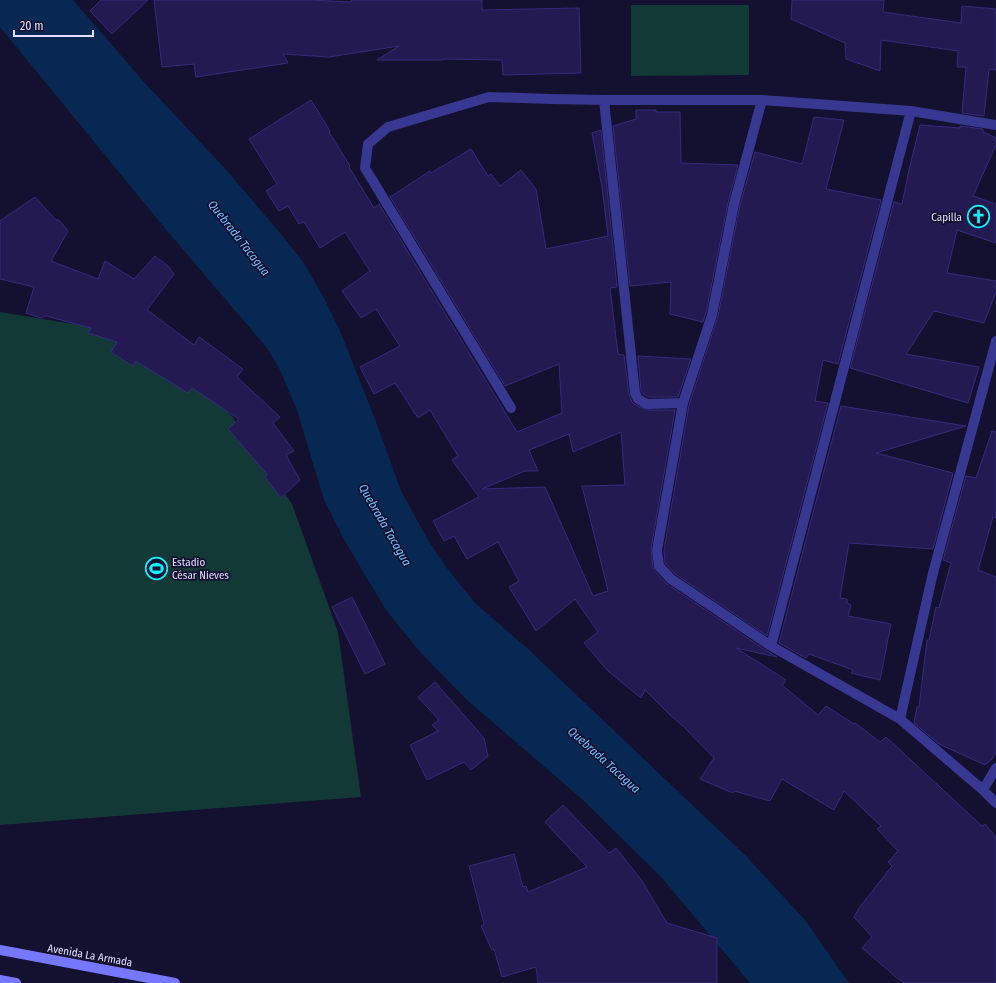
<svg xmlns="http://www.w3.org/2000/svg" width="996" height="983" font-family="'Fira Sans Condensed',sans-serif">
<rect width="100%" height="100%" fill="#14102f"/>
<path fill="#123936" d="M631,5h118v70l-118,1z
M0,312l135,22 97,82 60,88 46,128 23,165 -361,28z"/>
<path fill="#082854" d="M0,0h73l71,82 85,91 51,60 23,29 21,36 16,33 35,88 26,72 27,49 18,27 29,36 53,46 217,206 60,65 44,63h-99l-88,-105 -79,-78 -116,-100 -47,-48 -34,-42 -40,-67 -22,-43 -27,-90 -17,-40 -13,-22 -99,-116 -168,-205z"/>
<path fill="#231a51" stroke="#372a7f" fill-rule="evenodd" d="M101,0h47l-36,34 -22,-23z
M154,0h155l42,2 1,-2h130v10l97,-2 2,65 -78,2 -1,-15 -59,-1v1h-66l22,-14 -70,11 -46,-3 5,9 -92,14 -2,-13 -32,3z
M792,0h92l-1,12 78,11 1,-17 34,3v61l-7,-1 -5,47 -22,-3 4,-46h-9l1,-16 -77,-11 -1,31 -34,-12 -1,-16 -54,-24z
M311,100l19,31 -1,1 21,34 -1,1 25,41 5,-4 138,228 45,-19 -3,-49 -54,22 -115,-189 40,-26 1,2 40,-24 17,27 3,-2 9,12 21,-16 15,19 10,60 62,-13 -6,-49 -10,-54 9,-3 16,157 -7,1 8,66 6,1 5,39 3,8 2,2 13,6h28l-24,139 2,18 1,3 13,14 100,67 10,6 -41,-9 50,32 -4,5 36,30 8,-9 28,18 1,-1 25,19 6,-5 96,89 3,-2 11,13v146h-93l-41,-35 10,-11 -18,-20 5,-9 33,-42 -4,-4 10,-11 -21,-22 4,-3 -37,-35 -10,19 -52,-31 -12,22 -36,-10 -1,2 -33,-14 14,-21 -30,-31 -14,-12 -25,-25 -4,8 -33,-27 -24,-28 14,-11 -23,-33 -39,32 -27,-44 10,-6 -21,-39 -31,17 -13,-23 -10,5 -11,-20 46,-24 -27,-37 6,-4 -28,-46 -12,8 -23,-35 -21,11 -14,-27 40,-21 -24,-37 -15,9 -19,-27 28,-20 -25,-39 -25,16 -16,-26 -5,2 -11,-18 -9,5 -13,-20 11,-7 -28,-45zM621,432l4,53 -43,1 26,105 -15,5 -48,-109 -63,2 43,-18h13l-9,-21 40,-16 4,18z
M636,110h20v2h24l1,51 57,2 -10,38 -22,110 -3,9 -33,-8 1,-32 -41,4 -17,-160 23,-7z
M814,117l30,3 -18,69 55,11 -43,164 -15,-4 -8,41 13,2 -61,233 -92,-62 -10,-11 -1,-13 25,-145 29,-89 22,-111 15,-53 47,12z
M920,125l40,3v-2l23,3v3l13,6v7l-23,51 23,8v39l-39,-13 -10,43 49,8v11l-12,31 -50,-12 -28,43 73,13 -11,36 -118,-35 44,-166 8,2 7,-34z
M35,197l21,23h3l9,11 -17,30 47,18 7,-18 29,18 21,-23 13,10 6,8 -27,36 47,35 5,-8 44,32 -6,8 43,40 -7,6 21,28 -8,4 14,25 -19,18 -16,-21 2,-3 -39,-45 11,-10 -47,-31 -4,5 -52,-32 -3,5 -22,-14 6,-10 -29,-9 3,-5 -45,-12 -5,2 -15,-5 8,-26 -34,-8v-58z
M638,356l53,3 -13,38h-29l-6,-3 -2,-3z
M841,406l125,20 -90,27 77,20 -20,76 -84,-6 -9,55 7,1v4l4,2 -3,11 43,8 -11,56 -29,-7 2,-3 -44,-16 -3,4 -27,-15z
M992,431l4,1v86l-3,-1 -15,53 18,7v175l-4,7 -7,6 -46,-21 -25,-21 3,-16h2l8,-67h2l7,-33 3,1 12,-45 -8,-3 23,-84 10,2z
M352,597l33,67 -20,10 -33,-67z
M435,682l49,56 4,18 -17,14 -7,-8 -37,18 -17,-35 28,-14 -6,-6 7,-5 -21,-23z
M563,805l46,48 7,-5 26,33 25,42 50,15v45h-179l-2,-16 -34,10 -8,-28 -2,1 -11,-24 3,-2 -15,-58 45,-12 9,33 3,-1 2,6 59,-25 -42,-45z"/>
<g fill="none" stroke-linecap="round" stroke-linejoin="round">
<path stroke="#373891" stroke-width="10" d="M604,100l31,293 3,6 9,5 36,-1
M762,100l-28,104 -22,111 -29,88 -26,147 2,16 12,13 100,67 129,73 83,71 13,13
M511,408l-146,-240 3,-24 20,-17 101,-30 62,2 53,1h158l149,11 85,14
M771,646l140,-535
M900,719l33,-146 63,-232
M983,790l13,-22"/>
<path stroke="#7578ff" stroke-width="10" d="M0,950l175,33
M0,980l16,3"/>
</g>
<defs>
<symbol id="church-ring" viewBox="-11 -11 22 22"><circle r="9.5" fill="#14102f" stroke="#0af2ff" stroke-width="1.5"/><path d="M-1.2-6h2.4v3.5h3.3v2.4h-3.3V6h-2.4V-.1h-3.3v-2.4h3.3Z" fill="#0af2ff"/></symbol>
<symbol id="stadium-ring" viewBox="-11 -11 22 22"><circle r="9.5" fill="#14102f" stroke="#0af2ff" stroke-width="1.5"/><path d="M0-5a6.5 5 0 1 0 0 10a6.5 5 0 1 0 0-10ZM-3.5-1.8h7v3.6h-7Z" fill="#0af2ff"/></symbol>
</defs>
<g fill-rule="evenodd">
<use href="#church-ring" x="966" y="204" width="25" height="25"/>
<use href="#stadium-ring" x="144" y="556" width="25" height="25"/>
</g>
<g text-anchor="middle" stroke-width="3.5" stroke-linejoin="round" paint-order="stroke">
<g font-size="11" fill="#e0deff" stroke="#14102f" text-anchor="end">
<text x="962" y="221">Capilla</text>
<text x="172" y="566" text-anchor="start">Estadio<tspan x="172" dy="13">César Nieves</tspan></text>
</g>
<g font-size="11" fill="#e0deff" stroke="#14102f">
<text transform="translate(90 955) rotate(10)" y="4">Avenida La Armada</text>
</g>
<g font-size="12" font-style="italic" fill="#6cc2ff" stroke="#14102f">
<text transform="translate(239 238) rotate(52)" y="4">Quebrada Tacagua</text>
<text transform="translate(385 525) rotate(60)" y="4">Quebrada Tacagua</text>
<text transform="translate(604 760) rotate(42)" y="4">Quebrada Tacagua</text>
</g>
</g>
<path d="M14 30v6h79v-6" fill="none" stroke="#e0deff" stroke-width="2"/>
<text x="20" y="30" font-size="12" fill="#e0deff" stroke="#14102f" stroke-width="3" paint-order="stroke">20 m</text>
</svg>
